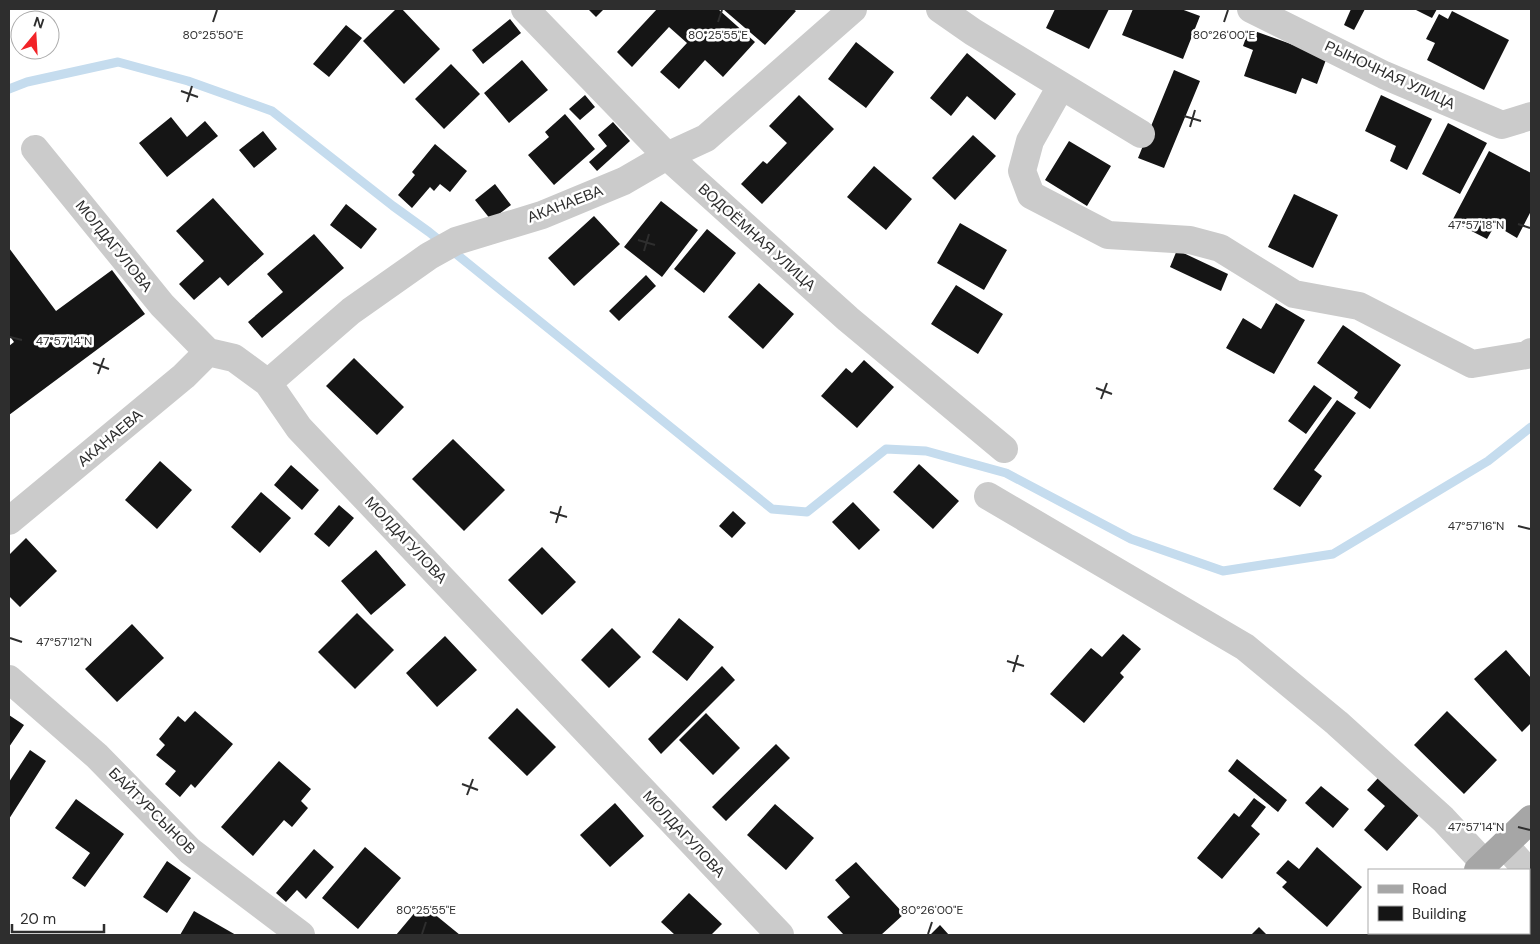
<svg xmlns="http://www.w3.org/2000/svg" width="1540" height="944" font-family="'DM Sans',sans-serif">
<rect width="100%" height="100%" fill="#fff"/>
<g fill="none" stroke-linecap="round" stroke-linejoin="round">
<path stroke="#c5dcee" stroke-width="9" d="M9,89l18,-7 91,-20 70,19 84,30 121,95 36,26 343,277 35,3 79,-63 40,2 80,22 125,66 92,32 110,-17 155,-93 43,-34"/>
</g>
<path fill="#151515" d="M396,9h6l38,40 -36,35 -41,-43z
M588,9h16l-8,8z
M657,9h61l37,33 -32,35 -18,-17 -26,29 -19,-17 27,-29 -18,-16 -37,40 -15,-15z
M723,9h70l3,2 -31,34z
M1055,9h54l-20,40 -43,-21z
M1133,9h48l19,7 -17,43 -61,-24z
M1351,9h14l-11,21 -10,-5z
M1414,9h23l-5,9z
M1452,11l57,29 -25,50 -57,-30 8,-17 -9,-4 13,-25 9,5z
M510,19l11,14 -38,31 -11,-14z
M346,25l16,13 -33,39 -16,-13z
M1249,29l78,28 -10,27 -15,-6 -6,16 -52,-18 9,-26 -10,-4z
M856,42l38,30 -28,36 -38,-29z
M967,53l49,41 -21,26 -28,-24 -16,20 -21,-18z
M522,60l26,30 -39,33 -25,-30z
M451,64l29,30 -36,35 -29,-30z
M1174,70l26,11 -36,87 -26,-10z
M585,95l10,12 -15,13 -11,-11z
M799,95l35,34 -72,75 -21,-20 22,-23 4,3 20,-21 -18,-17z
M1381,95l51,24 -25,51 -17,-9 6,-15 -31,-15z
M565,114l30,35 -41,36 -26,-30 21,-18 -4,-5z
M171,117l16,20 18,-16 13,15 -51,41 -28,-34z
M613,122l17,19 -33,30 -8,-9 18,-16 -9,-11z
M1448,123l39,20 -27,51 -38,-20z
M263,131l14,18 -23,19 -15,-18z
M973,135l23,21 -41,44 -23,-22z
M1069,141l42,25 -24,40 -42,-26z
M435,144l32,27 -17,21 -10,-8 -6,7 -4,-4 -18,21 -14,-13 17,-20 -3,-3z
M1489,151l42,22v38l-14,27 -22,-13 -8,14 -35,-18z
M874,166l38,33 -26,31 -39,-33z
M495,184l16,21 -20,15 -16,-20z
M1294,194l44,21 -25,53 -45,-21z
M213,198l51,56 -36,32 -8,-9 -26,23 -15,-16 25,-23 -28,-30z
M661,201l37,29 -36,47 -38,-30z
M346,204l31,25 -16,20 -31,-24z
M594,216l26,28 -46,42 -26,-28z
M960,223l47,27 -23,40 -47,-27z
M707,229l29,24 -32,40 -30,-24z
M314,234l30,34 -82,70 -14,-16 35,-30 -16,-18z
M9,248l47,63 56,-41 33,44 -136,101v-69l5,-4 -5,-7z
M1177,250l51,24 -7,17 -51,-24z
M646,275l10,11 -37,35 -10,-10z
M759,283l35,31 -31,35 -35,-32z
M956,285l47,29 -25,40 -47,-30z
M1276,303l29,17 -31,54 -48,-26 17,-30 18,11z
M1343,325l58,40 -31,44 -16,-11 4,-6 -41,-29z
M354,358l50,49 -27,28 -51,-49z
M864,360l30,27 -37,41 -36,-32 25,-28 6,5z
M1314,385l18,13 -26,36 -18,-13z
M1337,400l19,13 -42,57 8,6 -22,31 -27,-18z
M453,439l52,51 -41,41 -52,-52z
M160,461l32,29 -35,39 -32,-29z
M919,464l40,37 -26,28 -40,-37z
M291,465l28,25 -17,20 -28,-25z
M261,492l30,26 -31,35 -29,-26z
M853,502l27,28 -21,20 -27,-28z
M339,505l15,13 -25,29 -15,-13z
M733,511l13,12 -14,15 -13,-12z
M26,538l31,33 -37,36 -11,-11v-41z
M542,547l34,35 -34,33 -34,-35z
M376,550l30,35 -35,30 -30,-34z
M357,613l37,37 -39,39 -37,-37z
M679,618l35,29 -27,34 -35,-29z
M132,624l32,34 -47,44 -32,-33z
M612,628l29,29 -32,31 -28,-28z
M1123,634l18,15 -21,24 4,4 -40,46 -34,-29 41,-46 11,9z
M445,636l32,34 -40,37 -31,-34z
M1506,650l25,28v45l-9,9 -48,-53z
M722,666l13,14 -74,74 -13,-15z
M517,708l39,39 -29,29 -39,-38z
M195,711l38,33 -38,44 -4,-4 -11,13 -15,-13 11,-13 -20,-16 9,-10 -6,-6 19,-23 7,6z
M1447,711l50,49 -33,34 -50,-49z
M706,713l34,35 -27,27 -34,-35z
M9,715l15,10 -15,22z
M776,744l14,14 -64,63 -14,-14z
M30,750l16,11 -37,58v-37z
M1237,759l50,41 -9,12 -50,-41z
M279,761l32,28 -10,12 7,7 -16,19 -8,-7 -31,36 -32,-29z
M1378,778l42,36 -33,37 -23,-21 21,-24 -18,-16z
M1321,786l28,23 -16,19 -28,-25z
M1254,798l12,9 -15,19 9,8 -38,45 -25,-21 37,-45 5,4z
M76,799l48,35 -39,53 -13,-9 18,-25 -35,-25z
M615,803l29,33 -34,31 -30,-32z
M775,804l39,34 -28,32 -39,-35z
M365,847l36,31 -43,51 -36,-31z
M1317,847l45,40 -35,40 -45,-40 5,-5 -11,-9 12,-13 11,9z
M314,849l20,18 -28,32 -9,-9 -11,12 -10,-9z
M167,861l24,17 -24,35 -24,-16z
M856,862l48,52 -23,21h-37l-17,-18 23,-20 -15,-17z
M689,893l33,31 -11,11h-36l-14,-13z
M422,904l38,31h-64z
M194,911l42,24h-56z
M940,925l9,10h-19z
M1259,927l8,8h-16z
M1503,933h27l1,2h-31z"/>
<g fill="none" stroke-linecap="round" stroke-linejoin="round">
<path stroke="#cbcbcb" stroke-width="28" d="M525,9l142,147 181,163 156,130
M940,9l33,23 168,102
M1251,9l133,66 118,50 29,-9
M1061,86l-31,55 -8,30 9,24 77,40 82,5 30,8 74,46 65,12 113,58 55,-9 4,-3
M35,149l127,156 46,47 26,6 34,25 31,45 481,507
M268,383l83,-72 78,-55 27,-15 86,-26 82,-34 43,-25 39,-18 147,-129
M988,496l257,151 92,76 106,96 42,45
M9,521l175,-145 24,-24
M9,679l88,77 93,95 111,84
M1505,845l22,25"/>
<path stroke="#a6a6a6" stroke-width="28" d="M1478,870l53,-51
M1406,935l3,-2"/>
</g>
<path fill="none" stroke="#2e2e2e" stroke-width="2" d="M213,22l4,-12M718,22l4,-12M1224,22l4,-12M181,91l17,6M187,102l5,-16M1184,116l17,5M1190,127l5,-17M1518,224l12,4M638,240l17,5M644,251l5,-17M10,337l12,3M93,363l16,6M98,374l6,-16M1096,388l16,6M1101,399l6,-16M550,512l17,5M556,523l5,-17M1518,526l12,3M10,638l12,4M1007,661l17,5M1013,672l5,-17M462,784l16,6M467,795l6,-16M1518,827l12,3M422,934l4,-12M928,934l4,-12"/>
<g text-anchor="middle" stroke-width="5" stroke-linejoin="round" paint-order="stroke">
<g font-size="15" fill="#2e2e2e" stroke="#fff">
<text transform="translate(1390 75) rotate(25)" y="5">РЫНОЧНАЯ УЛИЦА</text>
<text transform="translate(565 204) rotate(-21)" y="5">АКАНАЕВА</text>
<text transform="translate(757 237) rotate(42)" y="5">ВОДОЁМНАЯ УЛИЦА</text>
<text transform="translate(114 246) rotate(51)" y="5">МОЛДАГУЛОВА</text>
<text transform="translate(110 438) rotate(-40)" y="5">АКАНАЕВА</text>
<text transform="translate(406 540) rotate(47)" y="5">МОЛДАГУЛОВА</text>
<text transform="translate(152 811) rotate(45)" y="5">БАЙТУРСЫНОВ</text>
<text transform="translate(684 834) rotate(47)" y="5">МОЛДАГУЛОВА</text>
</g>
</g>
<g font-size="12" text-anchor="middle" fill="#2e2e2e" stroke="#fff" stroke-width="5" stroke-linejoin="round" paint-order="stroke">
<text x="213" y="39">80°25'50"E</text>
<text x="718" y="39">80°25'55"E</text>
<text x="1224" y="39">80°26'00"E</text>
<text x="1476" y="229">47°57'18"N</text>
<text x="64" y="345">47°57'14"N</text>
<text x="1476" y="530">47°57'16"N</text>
<text x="64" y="646">47°57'12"N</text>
<text x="1476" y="831">47°57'14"N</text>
<text x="426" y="914">80°25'55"E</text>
<text x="932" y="914">80°26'00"E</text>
</g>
<rect width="1540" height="944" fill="none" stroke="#2e2e2e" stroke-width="20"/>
<rect x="1368" y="869" width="162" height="65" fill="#ffffff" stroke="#ababab"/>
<rect x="1378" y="885" width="25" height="8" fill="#a6a6a6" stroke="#ababab"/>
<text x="1412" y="894" font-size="15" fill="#2e2e2e">Road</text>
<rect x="1378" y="906" width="25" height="15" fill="#151515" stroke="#ababab"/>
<text x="1412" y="919" font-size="15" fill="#2e2e2e">Building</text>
<g transform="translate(35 35) rotate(18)"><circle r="24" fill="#ffffff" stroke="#ababab"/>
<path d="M0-4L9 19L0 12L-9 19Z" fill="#f22328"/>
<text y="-8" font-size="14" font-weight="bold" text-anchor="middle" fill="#2e2e2e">N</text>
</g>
<path d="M12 924v8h92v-8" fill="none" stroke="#2e2e2e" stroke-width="2.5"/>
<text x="20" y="924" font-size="15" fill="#2e2e2e" stroke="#ffffff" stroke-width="4" paint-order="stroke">20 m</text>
</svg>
